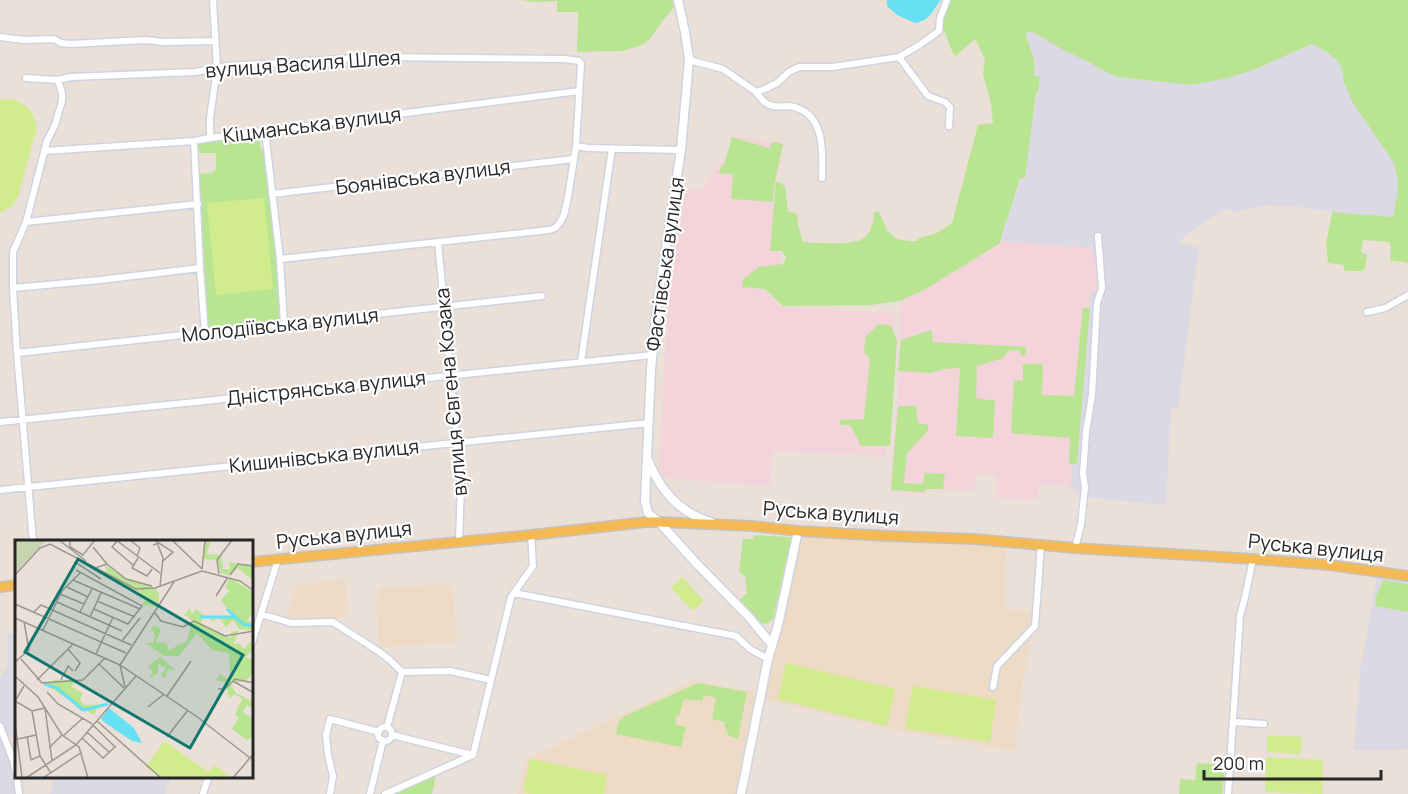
<svg xmlns="http://www.w3.org/2000/svg" width="1408" height="794" font-family="Manrope,sans-serif">
<rect width="100%" height="100%" fill="#ebe0d8"/>
<path fill="#dbd9e3" d="M1025,32l10,1 30,18 24,11 11,7 18,8 74,8 61,-15 60,-26 14,8 12,10 3,7 2,13 9,21 41,60 3,13 1,15 -5,26 -61,-5 -39,-6 -30,-1 -27,8 -7,-4 -14,6 -32,22 -2,6 18,5 -21,160h-7l-5,97 -83,-8 -13,-10 20,-193 4,-1 -63,-50 -31,-2 5,-18h1l15,-45 16,-85h1l2,-16 -6,-1 1,-11 -1,-8 -8,-18z
M1378,571l30,5v173l-54,1 6,-80z
M8,634h8v104l-12,-3 15,59h-19v-116l8,-15z
M54,778h117l-6,16h-115z"/>
<path fill="#eedbc6" d="M797,531l209,10 -2,68 31,2 -14,83 -7,57 -119,-21 -122,-29 -12,-7 -22,100h-221l8,-34 169,-80 66,13z
M345,579l3,32 -1,4 -3,3 -52,2 -6,-2 10,-33z
M451,584l2,10 4,47 -78,7 -3,-48 4,-12z"/>
<path fill="#f3d4da" fill-rule="evenodd" d="M732,136l52,7 -8,39 -6,68 11,2 -2,34 -20,-1 23,22 113,6 -10,143 -113,-5 -2,35 -106,-8 -5,-8 5,-98 7,-99 15,-83h16l12,-20 11,-9zM733,137l36,11 6,33 -2,21 -40,-29h-14l6,-11z
M1000,241l92,7 4,14 4,12 -3,15 -2,2 -1,3h-4l-20,193 -21,-3 -10,1 -2,15 -40,-2v-23l-21,-2 -1,18 -47,-2 -3,5 -35,-3 9,-113 1,-77 24,-11 34,-20z"/>
<path fill="#b9e492" d="M521,0h155l2,3 -14,16 -15,21 -9,6 -18,5 -45,1 1,-40h-21v-11l-21,1z
M949,0h459v263l-18,-3 1,-14 -1,-1 -1,-3 -26,-2 -2,12 6,3 -2,13 -3,3h-17l-2,-6 -15,-2 -2,-19 6,-32 61,5 5,-26 -1,-15 -3,-13 -41,-60 -9,-21 -2,-13 -3,-7 -12,-10 -15,-8 -59,26 -26,8 -35,7 -74,-8 -18,-8 -11,-7 -24,-11 -30,-18 -9,-1c0,8 4,15 7,24 2,7 2,13 1,20l6,1 -2,16h-2l-11,85h-5l-14,45h-1l-5,20 -48,30 -28,17 -24,11 -29,4 -88,1 -18,-17 -23,-2 1,-8 16,-12 24,-3 3,-6 -4,-7h-12l6,-69 5,1 4,4 3,24 9,3 1,11 5,17c14,1 50,4 61,-4 8,-7 10,-16 10,-26h5l9,20 9,7 13,2h6l4,-3 17,-5 15,-10 26,-98 15,-2 -2,-19 -8,-30 2,-15 -10,-20 -18,16 -3,1 -12,-30v-7z
M256,137l3,2 2,10 6,-1 18,176 -80,9 -9,-159 16,-1 4,-4v-16h-16l-2,-8 2,-2z
M732,137l37,11 4,-6 10,2 -8,37 -2,21 -42,-3 2,-25 -15,-1 7,-11z
M1083,308h7l-13,156h-8l1,-26 -59,-5 3,-53 9,1v-17h20l-1,31 32,1z
M879,324l12,2 6,15 -7,105h-29l-11,-21h-10v-5l24,-1 6,-60 -6,-7 2,-16z
M931,330l2,12 93,5v8l-4,1 -3,-6 -11,1 -5,7 -26,8 -1,32 19,3 -2,37 -37,-2 4,-68 -15,1 -15,4 -32,-2 3,-31z
M898,406h18l2,17 10,2v6l-21,22 -3,30 19,1 2,-11 20,1 -2,15h-16l-3,3 -33,-2z
M754,535l36,2 1,2 -18,80 -7,5 -5,-1 -22,-22 8,-8 -2,-17 -6,-4 4,-33h10z
M1383,580l25,4v28l-33,-6 2,-12z
M698,683l49,9 -9,47c-12,-3 -12,-7 -14,-17l-12,-3 4,-21 -12,-3 -2,6 -18,-2 -5,17h-3l-1,8 11,3 -5,20 -65,-13 3,-13 6,-5z
M1197,763l28,2 -3,29h-43l1,-15 15,1z
M436,775l-4,19h-42z"/>
<path fill="#d1ec8d" d="M9,99l9,2 8,5 7,8 4,13 -19,70 -6,9 -12,7v-113z
M264,198l9,91 -57,6 -9,-92z
M682,577l22,24 -11,10 -22,-23z
M786,663l109,26 -8,37 -109,-27z
M913,686l83,14 -6,42 -85,-14z
M1267,735l35,2 -2,17 -33,-2z
M1266,757l57,3 -1,34 -57,-2z
M530,759l77,16 -3,19h-73l-8,-2z"/>
<path fill="#66e0f2" d="M887,0h54c-10,12 -9,19 -26,23l-18,-8 -10,-9z"/>
<g fill="none" stroke-linecap="round" stroke-linejoin="round">
<defs>
<path id="minor" d="M0,37l24,3 30,-1 7,4 9,1 76,-4 17,2 53,-1
M899,57l29,39 17,6 5,5 -1,19
M689,60l34,9 33,23 9,-3 12,-6 12,-11 10,-5h33l67,-10 22,-13 18,-13 1,-13 7,-18
M26,78l32,2 13,-3 124,-5 34,-6 148,-9 188,2 14,2 2,3 -5,82 -8,51 -4,18 -5,9 -4,4 -6,2 -269,29
M756,92c5,6 9,13 17,14 5,1 10,0 15,0 37,4 35,45 34,72
M265,131l15,128 4,65
M210,138v-20l7,-50 -4,-68
M194,141l6,127 5,65
M576,146l12,2 93,2
M44,151l150,-10 16,-3 369,-47
M272,194l301,-35
M26,222l172,-18
M438,242l23,243 -2,56
M13,288l87,-8 100,-12
M1367,312l18,-4 23,-13
M17,353l525,-57
M581,362l31,-214
M0,422l652,-67
M0,490l649,-67
M33,542l-16,-189 -4,-65v-36l13,-30 21,-81 8,-16 7,-24v-8l-4,-13
M1075,548l6,-23 4,-38 -2,-13 3,-42 6,-37 5,-92 5,-15 -4,-52
M514,593l222,43 14,13 18,10
M261,614l30,9 42,-1 45,29 12,9 12,12 -15,55
M252,643l26,-84
M402,672l48,-1 41,9
M993,687l4,-21 38,-40 6,-81
M1234,722l30,2
M0,726l14,37 2,11
M378 734a7 7 0 1 1 14 0a7 7 0 1 1-14 0Z
M392,735l81,20
M473,755l38,-158 22,-31 -2,-31
M17,778l2,16
M203,794l5,-16
M330,794l3,-18 -5,-21 -2,-20 4,-16 49,13
M370,794l13,-54
M385,794l88,-39
M1228,794l12,-178 5,-19 8,-38"/>
<path id="secondary" d="M678,0l7,32 4,28 -8,90 -24,155 -6,64 -6,132 3,12 11,9 38,42 52,53 23,28
M648,460c12,30 31,53 63,62
M741,794l27,-135 10,-34 20,-94"/>
<path id="primary" d="M252,562l279,-27 115,-13h13l93,4 46,5 90,5 86,3 101,9 178,11 76,6 79,11
M0,587l16,-2"/>
</defs>
<use href="#minor" stroke="#cdd4e1" stroke-width="9"/>
<use href="#secondary" stroke="#cdd4e1" stroke-width="11"/>
<use href="#primary" stroke="#c3c3c3" stroke-width="12"/>
<use href="#minor" stroke="#fff" stroke-width="6"/>
<use href="#secondary" stroke="#fff" stroke-width="8"/>
<use href="#primary" stroke="#f5b953" stroke-width="9"/>
</g>
<g text-anchor="middle" stroke-width="4.5" stroke-linejoin="round" paint-order="stroke">
<g font-size="20" fill="#272727" stroke="#fff">
<text transform="translate(303 64) rotate(-4)" y="7">вулиця Василя Шлея</text>
<text transform="translate(312 125) rotate(-7)" y="7">Кіцманська вулиця</text>
<text transform="translate(423 177) rotate(-7)" y="7">Боянівська вулиця</text>
<text transform="translate(665 264) rotate(-82)" y="7">Фастівська вулиця</text>
<text transform="translate(280 325) rotate(-6)" y="7">Молодіївська вулиця</text>
<text transform="translate(326 388) rotate(-6)" y="7">Дністрянська вулиця</text>
<text transform="translate(451 392) rotate(-95)" y="7">вулиця Євгена Козака</text>
<text transform="translate(324 456) rotate(-6)" y="7">Кишинівська вулиця</text>
<text transform="translate(831 513) rotate(4)" y="7">Руська вулиця</text>
<text transform="translate(344 535) rotate(-6)" y="7">Руська вулиця</text>
<text transform="translate(1316 548) rotate(6)" y="7">Руська вулиця</text>
</g>
</g>
<g transform="translate(15 540)">
<rect width="238" height="238" fill="#ebe0d8"/>
<path d="M190,0h6l-4,14 14,1 2,14h7l-1,-7 24,4v14l-15,-12 -9,7 -8,-2 -4,-13 -14,-1zM89,24l19,13 31,10 5,6 -1,13 -16,-1 3,-5 -5,-7 -36,-19 3,-4zM215,38l23,14v21l-6,7 6,3v7l-14,-1 -6,-9 -7,7 -7,-10 -7,5 -2,-4 -7,-1 -2,6 30,15v-6l8,-1 -6,13 6,-1 5,6 9,-10v11l-8,7 8,3v13l-7,8 -16,2 6,10 11,6 3,2 3,-5v13l-6,-4 -4,7 10,7v17l-6,4 -15,-11 7,-11 -4,-3 7,-16 -7,-5 -6,4 -4,-16 -9,-2 4,-6 7,5 3,-4 -1,-22 -17,-3 -15,-17 -18,23h-15l-18,-13h7l2,-7 -4,-8 4,-3 6,4 -5,13 10,1 3,7 18,-9 5,-20 -6,-6 -5,4 9,-11 2,6 4,-5 9,7h27l-11,-16 8,-9 -4,-4zM145,117l15,13 -7,-1 -3,9 -4,-3 5,-7 -8,-4v8l-6,5 4,4 -6,-4 3,-5 -5,-6zM39,140h23l-6,7 12,6 -3,7 4,5 22,-1 -10,5 -2,6 -48,-30z" fill="#b9e492"/>
<path d="M0,0h31l-31,33z" fill="#c7d5af"/>
<path d="M149,201l44,31 7,-7 17,13h-71l-15,-11z" fill="#d1ec8d"/>
<path d="M94,168l25,20 8,15 -10,-2 -28,-19 -3,-3z" fill="#66e0f2"/>
<path fill="none" stroke="#66e0f2" stroke-width="3" d="M212,69l16,15 11,2M185,77h35M29,144l13,4 26,22 25,-6"/>
<path fill="none" stroke="#9d9691" stroke-width="1.5" d="M44,0l27,21M55,0v7l13,8M101,0l44,33M115,0l10,8 -3,8M141,0l7,18 -3,28M157,0l30,29M102,1l-5,6 21,18M138,5l6,-2 14,9 -10,9M78,7l14,17M67,16l13,-16M123,18l-6,10 15,8 5,-7M60,22l26,17M80,28l12,-4 19,15 26,7M187,29l3,-29M61,30l66,36 -14,18 -34,-15M204,34l-2,-14 15,-20M0,35l25,-27 10,-4 86,45 19,-1 47,-17 38,10 14,10M215,35l8,-11 16,2M58,40l67,29M52,47l21,10M45,54l24,10M201,56l12,-19M82,61l38,16M42,62l65,29M0,64l111,49M19,72l7,-7 90,40M65,72l12,-23M140,73l6,8 22,6 11,-6 31,15 29,-5M75,77l11,-24M0,78l105,47 76,51 58,45M28,90l19,-39 18,-18M107,101l18,-23M53,109l12,14 -5,8M81,114l17,-37M6,119l21,24 41,-3M0,122l14,-12 -5,-28M84,124l25,24M105,125l54,-83M105,125l5,22M0,136l23,21 24,38 17,12 9,31M22,140l36,-36M46,140l7,-14 5,5M68,140l22,-22M218,141l21,12M9,146l-9,15 17,10 13,-3 7,53M203,149h7l10,-10 19,4M32,152l11,12 33,19 24,24M152,156l24,-35M133,167l16,-13M17,171l8,45 11,17M82,181l64,57M0,182l7,56M72,192l22,20M12,196l4,24 9,-4M48,196l20,-18M152,197l21,-27M67,198l21,20 13,-12M3,199l18,-4M34,208l13,-13M11,238l50,-33 60,-69M28,238l39,-26M218,238l21,-25"/>
<path fill="#0f766e" fill-opacity="0.15" stroke="#0f766e" stroke-width="3" d="M63,19l165,96 -53,93 -165,-96z"/>
<rect width="238" height="238" fill="none" stroke="#272727" stroke-width="3"/>
</g>
<path d="M1204 770v9h177v-9" fill="none" stroke="#272727" stroke-width="3"/>
<text x="1213" y="770" font-size="18" fill="#272727" stroke="#ffffff" stroke-width="4.5" paint-order="stroke">200 m</text>
</svg>
